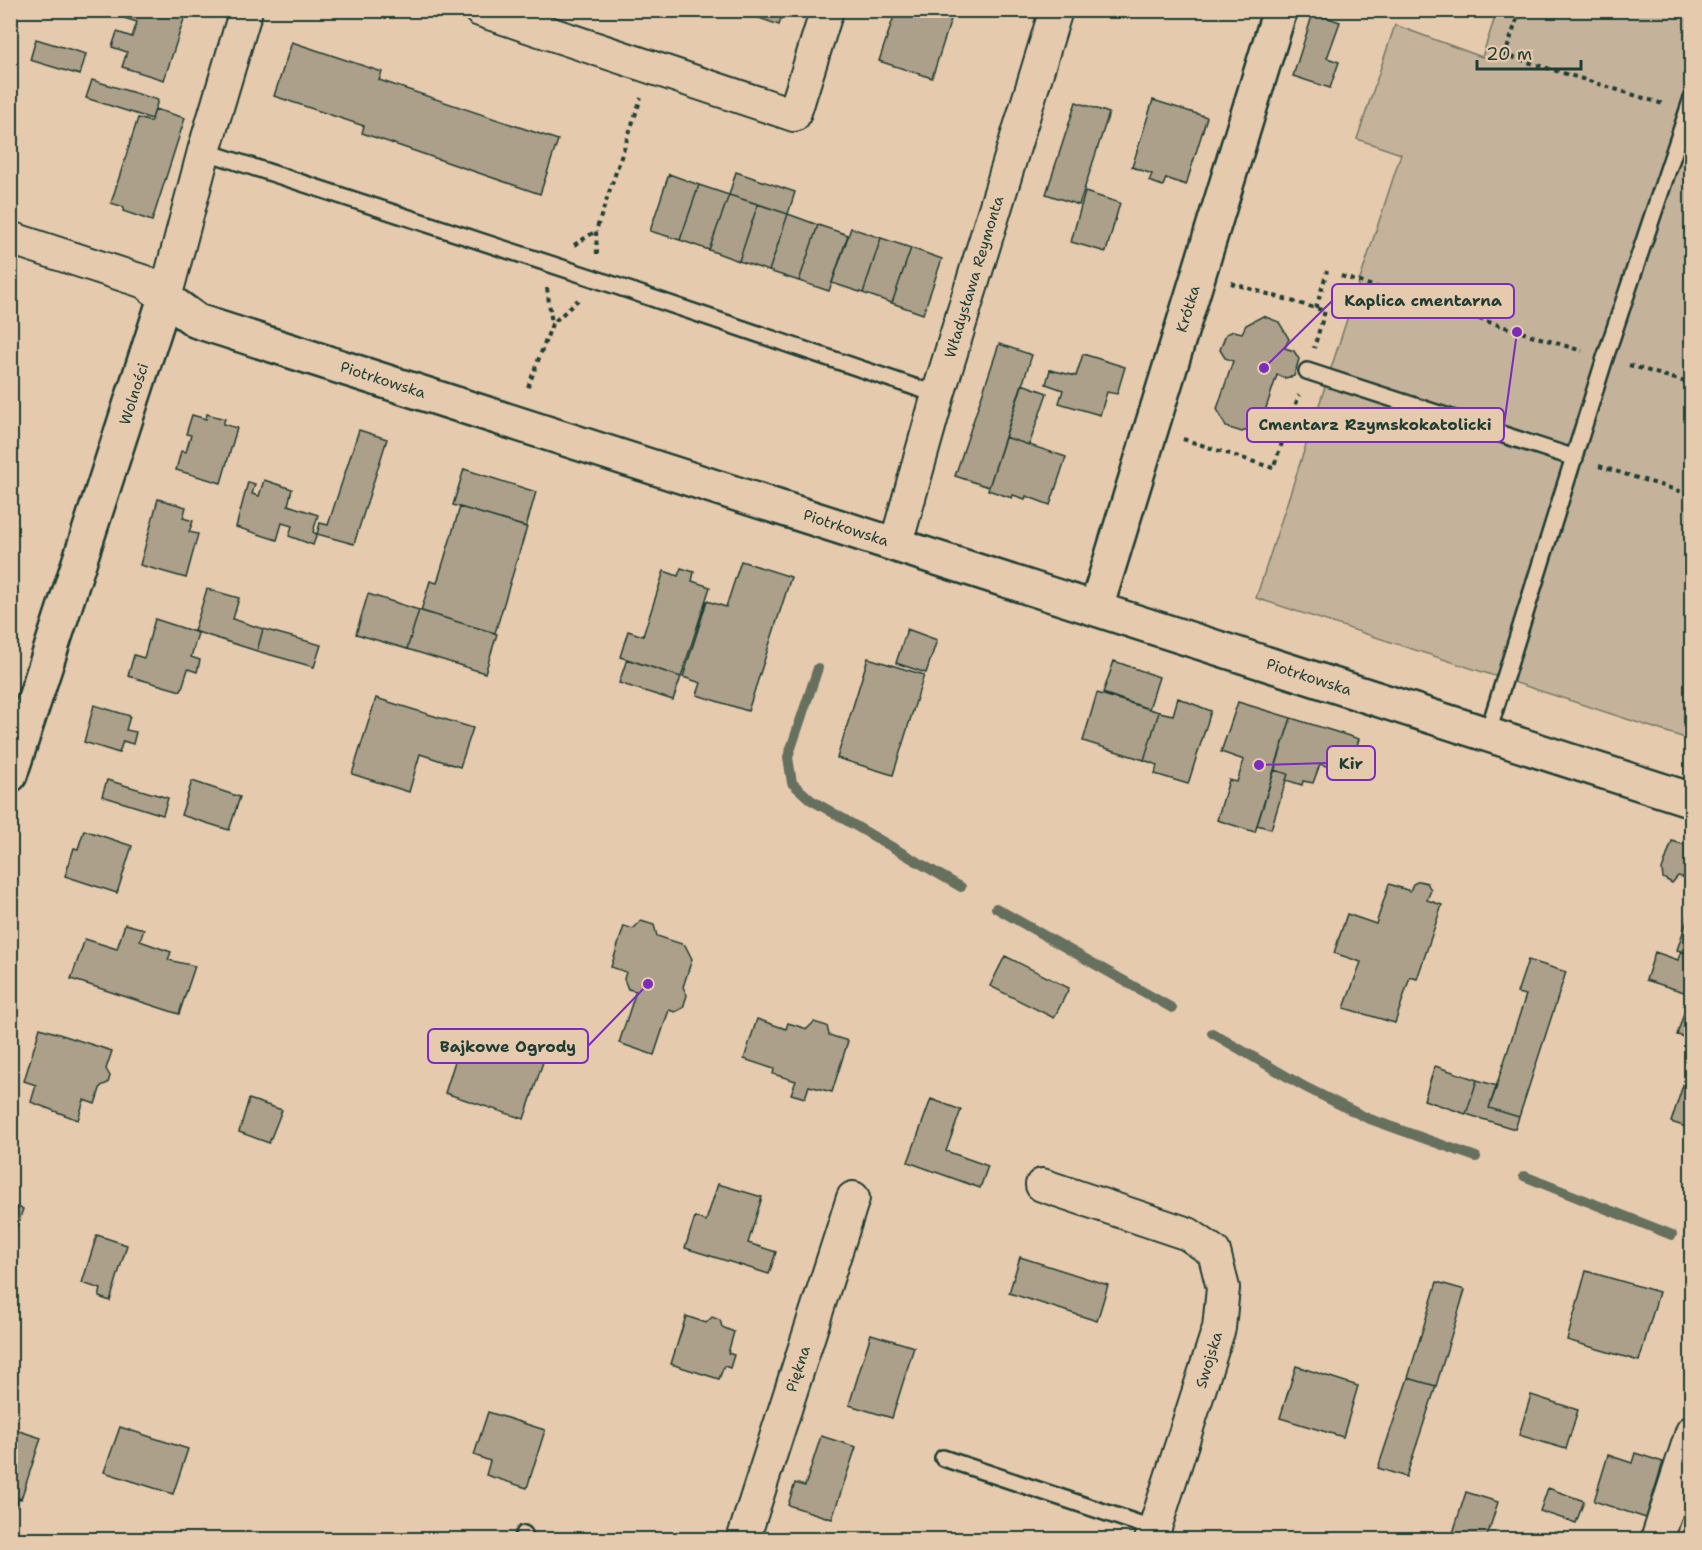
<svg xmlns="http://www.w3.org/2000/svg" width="1702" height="1550" font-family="'Shantell Sans',sans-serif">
<rect width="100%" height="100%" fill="#e6caad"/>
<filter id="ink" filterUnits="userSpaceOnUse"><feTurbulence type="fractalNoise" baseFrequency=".0167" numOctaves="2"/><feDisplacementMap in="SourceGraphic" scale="12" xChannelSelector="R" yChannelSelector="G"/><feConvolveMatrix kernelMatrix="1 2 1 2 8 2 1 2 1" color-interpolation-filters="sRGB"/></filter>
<g filter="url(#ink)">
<path fill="#c5b29a" stroke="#727867" stroke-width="1.5" d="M1497,11h194v729l-435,-142 145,-444 -44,-15 38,-114 87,32z"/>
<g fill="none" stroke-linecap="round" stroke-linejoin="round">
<path stroke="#666f5f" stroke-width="10" d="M818,668l-30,89 4,26 19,17 150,87
M996,908l176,100
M1212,1033l93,54 62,31 109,39
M1524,1176l148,59"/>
</g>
<path fill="#aca08a" stroke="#1f3d34" stroke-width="1.5" d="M126,10h61l-23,70 -42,-13 5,-15 -15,-5 5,-15 15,5 5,-15 -13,-4z
M737,10h47l-5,15z
M896,10h58l-22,68 -53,-17z
M1313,13l27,9 -13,36 12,4 -9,26 -37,-12z
M36,39l50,15 -6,21 -50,-15z
M292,42l90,30 -3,8 179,60 -18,54 -178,-61 2,-7 -90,-30z
M92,80l66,20 -6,19 -66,-21z
M1153,100l54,17 -21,68 -20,-7 -3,8 -14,-5 3,-7 -20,-7z
M1076,102l33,11 -30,92 -33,-11z
M155,109l30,9 -33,103 -29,-10 1,-4 -13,-4 27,-85 13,4z
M736,172l59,20 -7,22 -59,-19z
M669,174l30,11 -19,55 -30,-9z
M699,185l30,10 -20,55 -29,-10z
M1085,192l35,11 -14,49 -35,-10z
M729,195l29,9 -19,57 -30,-11z
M758,204l30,10 -19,57 -30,-10z
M788,214l30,11 -19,56 -30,-10z
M818,225l30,10 -19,56 -30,-10z
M851,228l30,10 -18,55 -31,-10z
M881,238l30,10 -19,55 -29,-10z
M911,248l31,11 -19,55 -31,-11z
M1263,316l16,6 10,17 -4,9 9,3 5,8 -5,17 -9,2 -8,-3 -16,48 -19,9 -16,-5 -9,-18 16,-48 -8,-3 -5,-8 6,-16 8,-3 8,2 4,-8z
M999,344l33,11 -43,132 -34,-11z
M1083,354l42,13 -8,27 -10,-2 -7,23 -41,-12 4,-13 -17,-6 4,-14 26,6z
M1022,384l25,9 -18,52 -24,-8z
M207,414l18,5 -2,5 14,4 -16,55 -45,-13 5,-19 5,1 5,-17 -5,-1 6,-19 14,4z
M359,430l28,9 -33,105 -37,-10 3,-11 8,2z
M1005,437l61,20 -16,48 -24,-9 -1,3 -12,-4 -1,3 -24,-8z
M464,469l72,23 -10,35 -73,-22z
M264,480l28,9 -4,16 30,10 -5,17 4,2 -4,11 -24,-9 3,-10 -10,-3 -5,17 -41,-13 12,-45 7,2 -3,10 7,2z
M158,499l28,8 -3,11 10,3 -4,11 9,2 -12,44 -46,-13z
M460,507l67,20 -32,106 -74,-22 9,-30 7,2z
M741,561l50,16 -43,134 -51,-16 4,-12 -18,-6 24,-76 19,6z
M681,568l13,4 -2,9 18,6 -29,90 -61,-20 8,-26 15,5 21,-65 14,5z
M207,589l32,9 -6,21 30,10 -6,22 -63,-20z
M368,594l51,16 -12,39 -51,-15z
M419,610l78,24 -12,39 -78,-24z
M155,619l43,14 -7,24 9,3 -3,12 -9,-3 -7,22 -53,-15 6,-21 10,3z
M263,629l58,16 -7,22 -57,-16z
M907,629l30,11 -11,33 -30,-10z
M868,658l56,17 -31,100 -56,-17z
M627,659l54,18 -8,23 -54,-17z
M1114,661l45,16 -10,32 -46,-16z
M1097,693l62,19 -15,48 -61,-19z
M376,698l97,30 -13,39 -40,-13 -11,38 -57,-18z
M1178,698l33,13 -23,73 -33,-10 2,-9 -13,-5 15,-48 14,3z
M1238,702l53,16 -36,114 -38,-12 12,-40 8,2 7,-22 -23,-8z
M94,705l36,11 -4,14 10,2 -3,12 -10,-3 -4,12 -35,-11z
M1291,718l68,21 -11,34 -28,-9 -7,19 -10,-2 -1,4 -16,-5 2,-6 -14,-4z
M1274,770l14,4 -17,55 -14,-4z
M107,780l61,18 -5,17 -61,-19z
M192,781l48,16 -11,33 -48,-15z
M84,830l48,16 -15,47 -52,-17 9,-28 4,1z
M1672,841l20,6v32l-14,-3 -6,7 -9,-5 -1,-8z
M1419,881l8,2 4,7 -4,10 15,5 -25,74 -7,-2 -15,46 -51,-15 17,-46 -27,-9 13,-39 29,10 13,-40 21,7 3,-7z
M1692,905v50l-15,-5z
M641,921l13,4 3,11 28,9 7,14 -9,28 4,8 -4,13 -8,4 -6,-2 -15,45 -35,-12 17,-52 -8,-2 -4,-10 2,-7 -15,-5 13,-41 9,3z
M125,924l19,5 -4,12 31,11 -3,8 27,6 -16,48 -108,-35 14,-40 32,10z
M1681,951l11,4 -2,39 -44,-14 9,-28 23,8z
M1005,956l64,32 -15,30 -64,-32z
M1528,960l38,12 -47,145 -30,-9 37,-113 -9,-2z
M1692,988v51l-15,-4z
M757,1019l29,10 2,-6 19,6 7,-7 13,4 2,9 19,6 -16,51 -23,-6 -4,12 -14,-4 5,-13 -23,-7 1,-5 -30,-10z
M40,1028l72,23 -6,18 4,7 -2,7 -7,3 -6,18 -11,-4 -6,20 -47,-18 5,-17 -12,-4z
M481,1033l22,7 3,6 38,13 -20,60 -79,-26 12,-38 8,3 8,-23z
M1435,1066l42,14 -11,34 -42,-14z
M1685,1079l7,2v48l-21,-7z
M1477,1080l20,6 -8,22 30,9 -4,12 -49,-15z
M249,1099l33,11 -13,33 -30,-11z
M931,1099l30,11 -15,41 42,15 -8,22 -72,-26z
M718,1184l44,13 -14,46 28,9 -7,22 -84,-26 10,-31 11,4z
M10,1205l13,4 -13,36z
M97,1235l30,10 -17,56 -11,-4 2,-8 -19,-6z
M1020,1257l88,28 -11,36 -88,-28z
M1586,1271l73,21 -20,69 -72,-21z
M1437,1282l28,8 -29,96 -28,-8z
M686,1316l20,7 6,-6 8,3 2,7 12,5 -6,21 6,2 -4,13 -6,-2 -5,13 -48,-15z
M871,1334l43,13 -22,71 -43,-13z
M1296,1366l62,20 -15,51 -63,-19z
M1408,1378l28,8 -30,91 -28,-9z
M1531,1395l47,15 -12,39 -47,-14z
M488,1412l57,18 -18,58 -41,-13 4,-14 -16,-6z
M120,1427l68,22 -15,45 -69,-22z
M10,1428l31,10 -20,61 -2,-1 -4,10 -5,-2z
M821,1436l35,11 -24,72 -44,-14 7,-22 10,3z
M1635,1453l28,9 -17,56 -52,-17 14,-46 24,8z
M1548,1488l36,13 -8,22 -36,-12z
M1466,1492l32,10 -12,38h-13l-20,-7z"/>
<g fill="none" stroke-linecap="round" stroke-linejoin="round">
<defs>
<path id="lane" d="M204,151l389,127 345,117
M1307,371l268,87
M1487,735l118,-377 87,-260
M943,1458l212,71
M522,1540l2,-6"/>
<path id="street" d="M480,10l314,105 33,-105
M10,238l135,44 20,16 39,-147 42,-141
M896,544l42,-149 118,-385
M1042,1185l146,49 26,18 9,36 -4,40 -68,212
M743,1540l110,-342
M1657,1540l35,-108"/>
<path id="secondary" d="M1096,608l184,-598
M10,775l155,-477 32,23 1495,479"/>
</defs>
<use href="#lane" stroke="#1f3d34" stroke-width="20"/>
<use href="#street" stroke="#1f3d34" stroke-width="36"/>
<use href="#secondary" stroke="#1f3d34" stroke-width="38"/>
<path stroke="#1f3d34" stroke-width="4" stroke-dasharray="4.5 4.5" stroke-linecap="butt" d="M1520,10l-15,45 158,49
M574,245l22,-14
M597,254l-1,-23 45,-133
M1341,276l241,75
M1231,283l94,28 -11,37
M547,288l5,36
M1316,308l11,-37
M1629,365l63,19
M528,387l24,-63 26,-24
M1183,439l90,29 26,-73
M1599,466l93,29"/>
<use href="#lane" stroke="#e6caad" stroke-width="15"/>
<use href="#street" stroke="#e6caad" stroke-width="32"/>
<use href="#secondary" stroke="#e6caad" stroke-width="33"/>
</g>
</g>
<g text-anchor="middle" stroke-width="4.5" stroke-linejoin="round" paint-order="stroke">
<g font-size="15" fill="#1f3d34" stroke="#e6caad">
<text transform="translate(974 277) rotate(-73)" y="5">Władysława Reymonta</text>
<text transform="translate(1188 309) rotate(-73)" y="5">Krótka</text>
<text transform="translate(383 380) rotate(18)" y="5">Piotrkowska</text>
<text transform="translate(134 394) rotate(-72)" y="5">Wolności</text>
<text transform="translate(846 528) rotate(18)" y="5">Piotrkowska</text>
<text transform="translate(1309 677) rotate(18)" y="5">Piotrkowska</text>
<text transform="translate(1209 1360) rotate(-73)" y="5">Swojska</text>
<text transform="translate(798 1369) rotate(-72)" y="5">Piękna</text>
</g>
</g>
<path fill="none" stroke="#7b2cbf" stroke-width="2" d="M1264 368L1332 301M1517 332L1504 425M1259 765L1327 763M648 984L588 1046"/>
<g fill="#7b2cbf" stroke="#e6caad" stroke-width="2">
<circle cx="1264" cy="368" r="6"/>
<circle cx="1517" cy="332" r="6"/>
<circle cx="1259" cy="765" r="6"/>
<circle cx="648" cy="984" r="6"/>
</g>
<g fill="#e6caad" stroke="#7b2cbf" stroke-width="2">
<rect x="1332" y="284" width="182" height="34" rx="6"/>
<rect x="1247" y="408" width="257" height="34" rx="6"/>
<rect x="1327" y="746" width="48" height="34" rx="6"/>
<rect x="428" y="1029" width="160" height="34" rx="6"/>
</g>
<g font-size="16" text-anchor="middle" font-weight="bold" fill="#1f3d34">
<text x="1423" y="306">Kaplica cmentarna</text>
<text x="1375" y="430">Cmentarz Rzymskokatolicki</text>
<text x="1351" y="769">Kir</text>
<text x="508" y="1052">Bajkowe Ogrody</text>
</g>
<rect width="1702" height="1550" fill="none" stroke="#e6caad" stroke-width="36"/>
<rect x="18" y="18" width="1666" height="1514" fill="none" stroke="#1f3d34" stroke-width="2" filter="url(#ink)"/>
<path d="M1477 60v9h104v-9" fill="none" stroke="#1f3d34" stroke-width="3"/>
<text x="1486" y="60" font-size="18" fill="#1f3d34" stroke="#e6caad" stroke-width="4.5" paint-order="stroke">20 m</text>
</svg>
